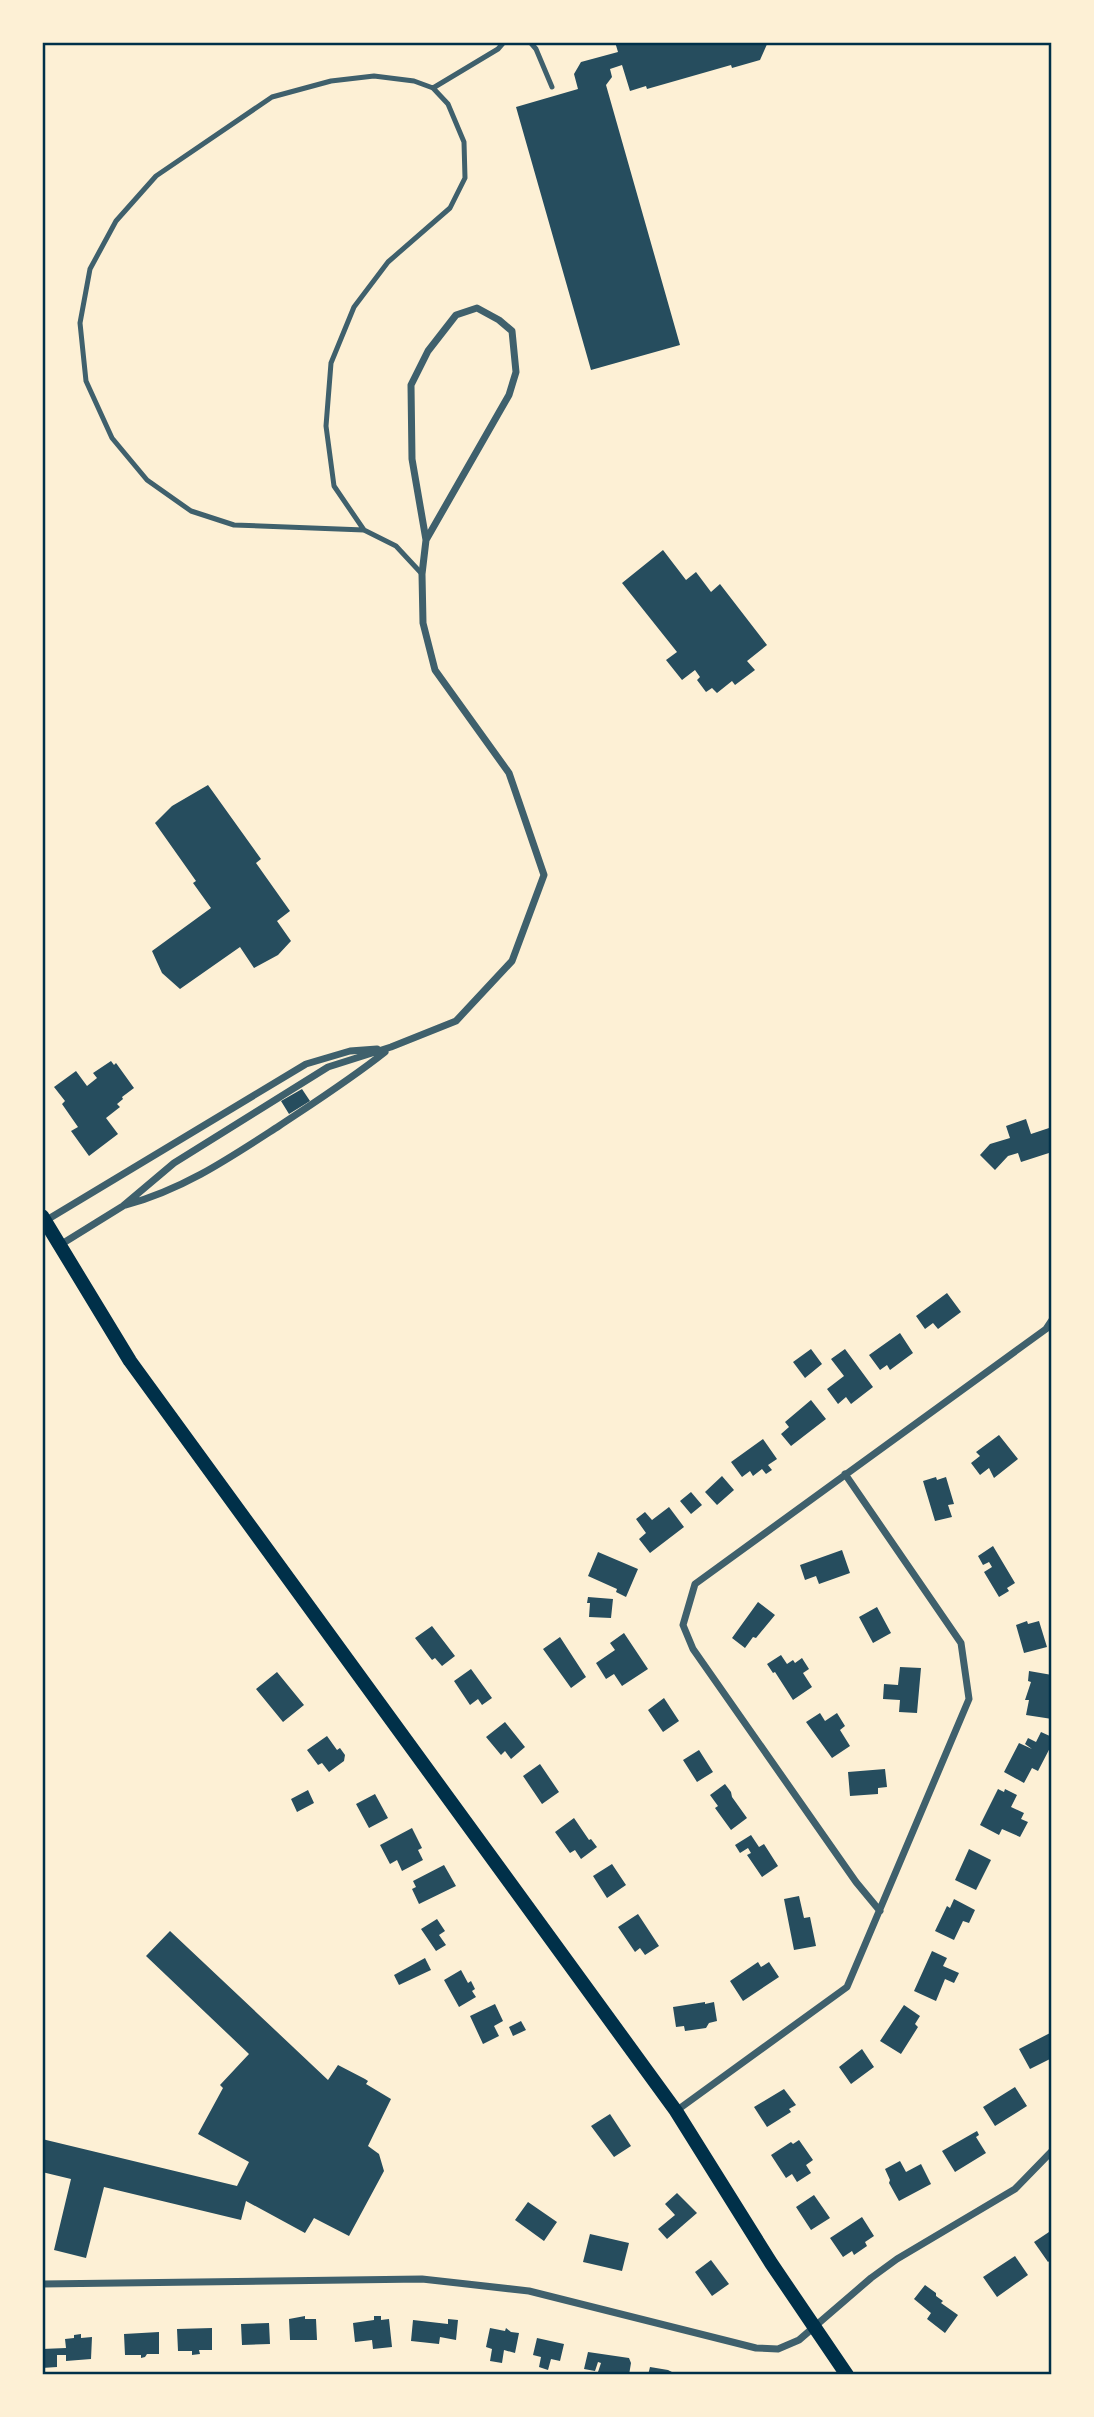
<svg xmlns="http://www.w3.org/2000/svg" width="1094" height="2417" font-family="'PT Serif',serif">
<rect width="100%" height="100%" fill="#fdf0d5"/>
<path fill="#264d5e" d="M615,42h153l-8,18 -28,8 -1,-3 -84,24 -1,-3 -16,5 -8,-26 -12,4 2,8 -6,8 74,260 -89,25 -75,-263 62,-18 -4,-15 7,-12 37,-10z
M663,550l23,30 10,-8 15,20 9,-8 47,61 -20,16 8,9 -20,15 -3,-4 -15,12 -5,-5 -6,4 -9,-12 3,-3 -5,-7 -13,10 -16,-20 11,-8 -55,-69z
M208,785l53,74 -5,4 34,48 -13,10 14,20 -13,14 -24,13 -14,-21 -60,42 -18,-16 -10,-22 59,-43 -18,-25 3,-2 -41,-58 17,-17z
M111,1061l3,4 2,-2 18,25 -12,9 1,2 -6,5 3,3 -14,11 12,16 -29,22 -18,-25 7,-4 -16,-23 3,-3 -11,-14 22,-16 11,15 10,-8 -4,-5z
M302,1089l8,12 -21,13 -8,-13z
M1026,1119l5,15 21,-7v25l-31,10 -3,-9 -10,3 -13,14 -15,-15 10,-11 20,-6 -4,-12z
M947,1293l14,19 -23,17 -5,-6 -8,6 -9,-13z
M900,1333l13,20 -23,17 -3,-5 -7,5 -11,-15z
M811,1349l11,15 -17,14 -12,-16z
M845,1349l28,38 -22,17 -5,-7 -8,7 -11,-15 17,-13 -13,-17z
M811,1400l15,19 -35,27 -10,-12 8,-7 -4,-5z
M999,1435l19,24 -24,19 -5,-10 -9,7 -9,-12 9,-7 -4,-4z
M763,1439l14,20 -9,6 4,5 -6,4 -4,-5 -9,7 -3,-5 -8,6 -11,-15z
M722,1476l12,14 -17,15 -12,-13z
M936,1477l1,3 9,-3 8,27 -6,1 4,12 -17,4 -12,-40z
M691,1492l11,13 -11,9 -11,-13z
M669,1507l15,20 -34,26 -11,-14 7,-6 -10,-14 9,-7 7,8z
M993,1546l22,37 -8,5 2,3 -10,6 -15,-25 8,-5 -3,-5 -6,3 -5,-9z
M842,1550l8,23 -31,11 -3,-8 -11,4 -5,-15z
M598,1552l40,17 -12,28 -10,-5 1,-3 -29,-13z
M588,1597l25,2 -2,19 -22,-1 1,-14h-3z
M758,1602l17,13 -19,23 -3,-1 -8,11 -13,-10z
M877,1607l14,26 -18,10 -14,-26z
M1027,1621l1,3 11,-3 8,26 -23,6 -8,-28z
M432,1626l23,30 -13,10 -7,-8 -3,2 -17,-22z
M624,1633l24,36 -26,17 -8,-12 -8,5 -10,-16 19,-13 -5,-7z
M560,1637l26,40 -15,11 -28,-39z
M781,1655l6,9 6,-4 2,3 7,-5 7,11 -6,4 9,14 -19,13 -18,-28 -2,1 -6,-9z
M900,1667l21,1 -4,45 -18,-1 1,-12 -17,-1 1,-15 14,1z
M471,1669l21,29 -10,7 -4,-6 -8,6 -16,-24z
M1029,1671l23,4v44l-26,-4 3,-15h-4l6,-18 -3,-1z
M277,1672l27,33 -21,17 -27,-33z
M664,1698l15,23 -16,11 -15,-22z
M820,1713l5,8 12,-8 8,13 -5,4 10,16 -18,12 -26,-36z
M505,1722l20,25 -14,12 -6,-8 -4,4 -15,-18z
M1041,1732l11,5v7l-14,27 -6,-3 -8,15 -20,-11 15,-29 13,6 -7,-5 3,-6 8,4z
M327,1736l10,14 3,-2 5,7 -1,6 -15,11 -7,-9 -4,2 -11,-15z
M699,1750l14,22 -16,10 -14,-22z
M540,1764l19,28 -17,12 -19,-28z
M885,1769l2,18 -9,1v6l-28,2 -2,-24z
M725,1784l6,8 1,5 15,21 -16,12 -16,-22 3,-2 -8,-11z
M998,1789l6,3 1,-3 12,6 -6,12 13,6 -3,6 7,3 -8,15 -18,-8 -3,6 -19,-10z
M308,1790l6,13 -17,9 -6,-13z
M375,1794l13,24 -19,10 -13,-24z
M574,1818l15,22 2,-1 6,8 -16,12 -6,-9 -5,3 -15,-21z
M412,1828l10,20 -4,2 5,10 -21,11 -5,-11 -7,4 -10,-19z
M751,1835l8,12 5,-3 14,22 -16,11 -15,-22 4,-2 -3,-5 -8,5 -5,-8z
M969,1849l22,11 -15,30 -21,-10z
M612,1864l14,21 -19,13 -14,-22z
M444,1865l12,21 -37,18 -7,-15 4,-2 -3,-6z
M799,1896l5,22 6,-1 6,29 -22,4 -10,-51z
M954,1899l21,11 -6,13 -6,-2 -9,19 -19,-9 12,-25 3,2z
M638,1914l21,32 -14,9 -5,-7 -5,4 -17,-25z
M437,1919l8,12 -6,4 7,10 -10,6 -15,-22z
M170,1931l158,149 10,-15 27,14 3,2 -2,3 25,15 -23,47 11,8 5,17 -35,65 -35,-18 -9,15 -59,-32 -5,19 -137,-33 -18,71 -32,-8 17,-71 -29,-7v-33l195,47 12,-24 -51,-28 25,-46 -3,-3 29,-31 -103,-98z
M932,1951l15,7 -4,8 16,7 -5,10 -9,-4 -9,22 -22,-10z
M425,1958l6,12 -32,15 -5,-10z
M758,1962l3,5 8,-5 10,15 -36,24 -13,-20z
M461,1970l7,13 3,-2 4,8 -3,2 4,6 -17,10 -15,-27z
M705,2002v2l9,-2 3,19 -8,2 -3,5 -21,3 -1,-5 -8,1 -3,-20z
M495,2004l8,17 -9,5 5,10 -16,8 -13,-28z
M904,2005l16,11 -5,8 3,3 -17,27 -21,-13z
M521,2021l5,9 -13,6 -4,-9z
M1052,2032v26l-22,11 -11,-20z
M862,2049l12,18 -23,17 -12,-17z
M1015,2087l12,19 -32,20 -12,-19z
M784,2089l12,16 -7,4 2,3 -24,15 -13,-20z
M610,2114l21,32 -17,11 -23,-31z
M977,2131l2,4 -3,2 10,16 -31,19 -13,-21z
M799,2140l14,20 -7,5 5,8 -14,9 -5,-8 -6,4 -15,-23 20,-13 2,2z
M900,2161l6,11 15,-8 10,20 -32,17 -10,-18 1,-3 -5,-11z
M677,2193l20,20 -30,26 -9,-10 17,-14 -10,-11z
M814,2195l16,23 -19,12 -15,-23z
M528,2202l29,20 -13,19 -29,-21z
M862,2217l12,19 -9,6 2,4 -13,9 -2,-4 -9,6 -13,-19z
M1052,2230v29l-4,3 -14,-20z
M590,2234l39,9 -7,28 -39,-9z
M1015,2256l13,19 -31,22 -14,-20z
M711,2260l18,24 -17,12 -17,-24z
M925,2285l11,8v3l7,5 -2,2 17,12 -13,18 -18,-14 4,-6 -17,-14z
M305,2316v3h11l1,21h-27l-1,-21z
M374,2316h7v4l8,-1 3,28 -19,2 -1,-9 -17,2 -2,-19 21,-3z
M448,2319l10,1 -2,20 -16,-3 -1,7 -28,-3 2,-21 35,4z
M269,2323l1,21 -28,1 -1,-21z
M212,2328v22h-13l1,4 -8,1v-4h-14l-1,-22z
M490,2328l15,3 1,-3 5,4 8,1 -4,20 -11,-3 -2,13 -12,-2 2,-12 -6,-2z
M159,2332v22h-12l-2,3 -4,1v-3h-16l-1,-21z
M81,2334v4l11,-1 -1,22 -25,2v-6h-9v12l-15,1v-19l24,-1 -1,-9 9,-1v-3z
M537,2338l27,6 -4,17 -9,-2 -3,11 -9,-3 2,-10 -8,-2z
M588,2352l41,6 2,5 -2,12 -31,-3 3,-9 -3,-1 -3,9 -11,-2z
M650,2367l18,3 10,5h-30z"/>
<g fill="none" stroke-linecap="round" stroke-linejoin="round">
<path stroke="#3f606c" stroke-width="5" d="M530,42l6,7 16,38
M433,88l65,-39 6,-7
M364,530l-30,-44 -8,-60 5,-63 23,-56 34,-45 62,-54 15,-30 -1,-36 -16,-38 -15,-16 -19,-7 -40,-5 -43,5 -59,16 -116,79 -40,45 -26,48 -10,54 6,58 26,57 35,42 44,31 43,14 130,5 32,16 26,28"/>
<path stroke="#3f606c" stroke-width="7" d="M126,1205c58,-16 102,-46 153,-79 36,-24 72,-47 106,-74
M45,1221l261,-157 44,-13 27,-2
M60,1245l63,-39 51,-43 154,-96 63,-20 65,-26 56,-60 32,-86 -35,-102 -74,-103 -12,-47 -1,-49 4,-34 83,-145 7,-23 -4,-41 -13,-11 -22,-12 -21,7 -28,36 -17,34 1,74 14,81
M880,1911l-24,-29 -163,-233 -10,-24 12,-41 351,-255 6,-9
M676,2111l171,-124 122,-288 -8,-56 -116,-169
M42,2284l380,-5 107,12 227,57 22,1 21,-9 72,-62 26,-19 118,-70 37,-38"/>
<path stroke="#003049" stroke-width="14" d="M42,1216l88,145 546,750 95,152 76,112"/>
</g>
<rect width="1094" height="2417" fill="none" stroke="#fdf0d5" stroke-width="88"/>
<rect x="44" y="44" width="1006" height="2329" fill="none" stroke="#003049" stroke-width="2.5"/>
</svg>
